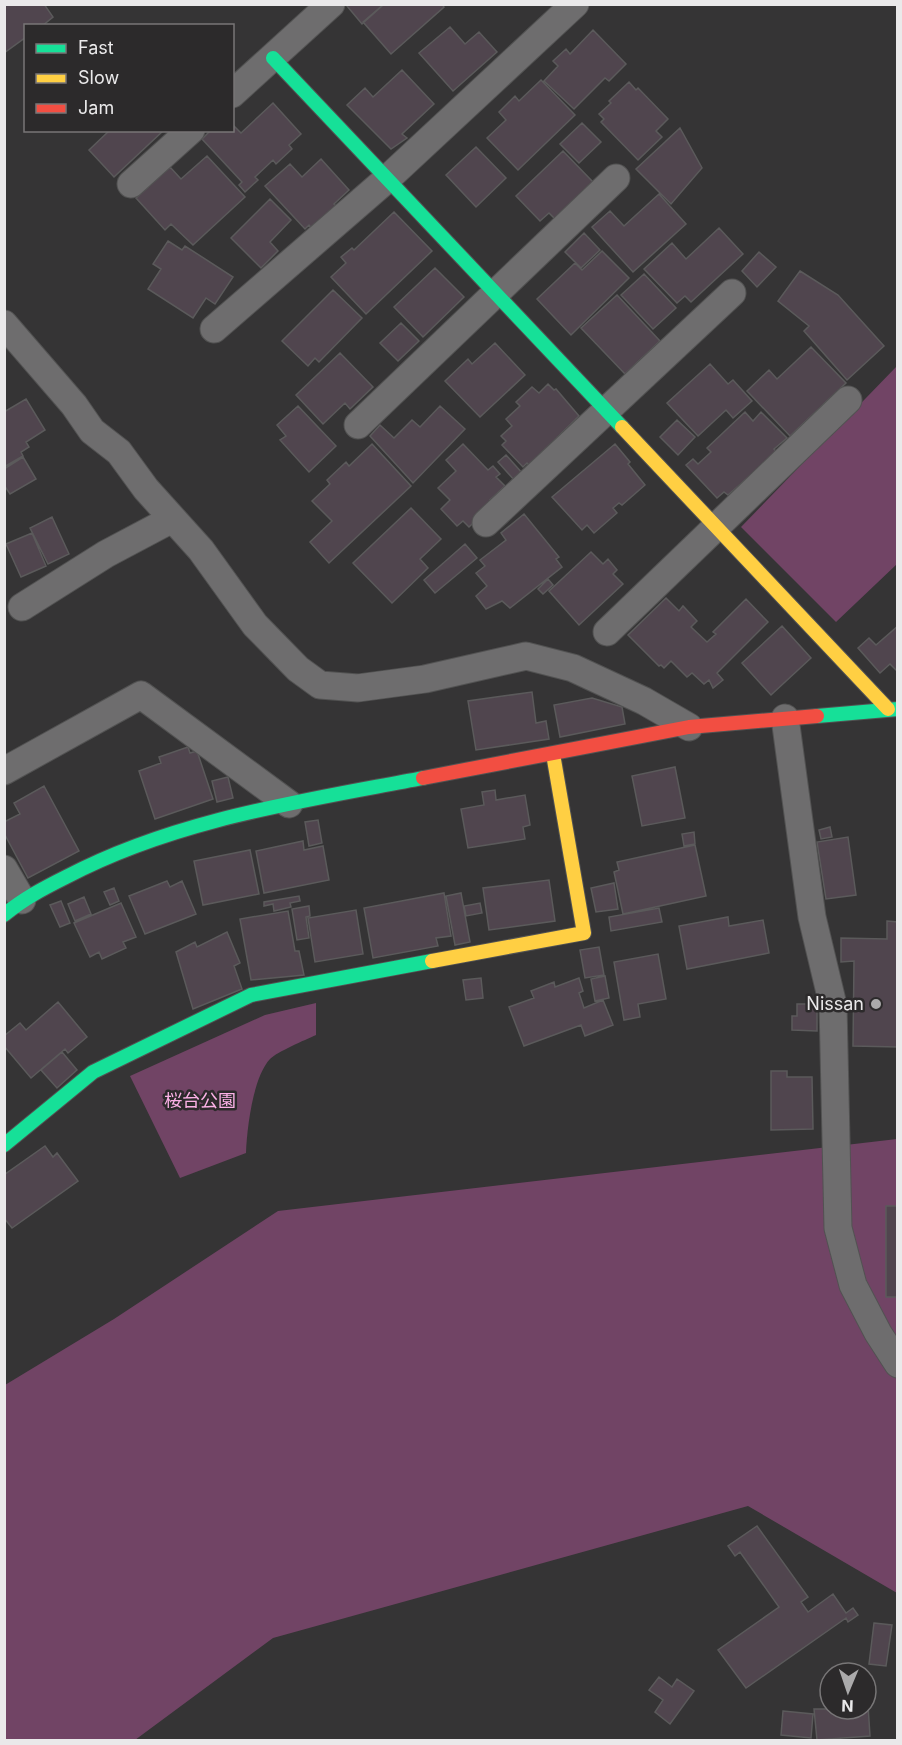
<svg xmlns="http://www.w3.org/2000/svg" width="902" height="1745" font-family="Inter,'Noto Sans JP',sans-serif">
<rect width="100%" height="100%" fill="#353435"/>
<path fill="#714465" d="M897,366v198l-61,58 -95,-95z
M316,1003v32c-11,5 -39,17 -46,24 -17,18 -23,69 -24,94l-66,25 -50,-102 135,-61z
M897,1139v454l-149,-87 -475,132 -138,102h-130v-355l109,-66 164,-108z"/>
<path fill="#50454e" stroke="#5b5a5b" stroke-width="1.5" d="M4,4h40l9,13 -11,9h-16v11l-22,16z
M349,4h31l2,2 -20,18 -15,-18z
M384,4h58l2,3 -53,47 -28,-32z
M450,27l15,17 14,-12 18,20 -44,39 -34,-38z
M593,30l33,34 -17,17 -4,-3 -31,31 -30,-28 14,-15 -5,-5 13,-12 4,5z
M402,70l32,34 -32,30 5,4 -16,11 -44,-44 18,-17 8,9z
M541,80l34,35 -57,55 -31,-32 19,-18 -7,-8 16,-16 4,5z
M629,82l7,8 2,-2 30,31 -12,12 6,6 -24,23 -37,-38 3,-3 -5,-5 12,-11 -2,-2z
M273,103l28,31 -12,11 3,4 -16,15 -3,-4 -18,17 3,3 -13,12 -6,-7 3,-3 -40,-43 9,-9h21v-6l9,9z
M582,123l19,19 -22,21 -19,-19z
M680,128l22,40 -31,36 -35,-35z
M110,130h54l-50,47 -25,-27z
M476,147l30,31 -30,29 -30,-32z
M563,151l30,31 -38,37 -6,-6 -9,8 -24,-25z
M207,156l38,41 -52,48 -22,-21 -6,6 -29,-32 34,-31 11,12z
M321,159l28,31 -15,14 3,3 -24,23 -4,-5 -4,4 -40,-43 25,-22 12,13z
M659,194l27,30 -53,48 -41,-45 18,-16 14,15z
M270,199l21,21 -21,22 8,9 -17,17 -30,-30z
M394,212l38,39 -66,63 -35,-37 15,-14 -5,-6 11,-9 2,2z
M719,228l24,26 -52,48 -6,-6 -8,7 -33,-34 28,-26 14,16z
M584,233l16,17 -19,18 -16,-16z
M168,241l14,9 3,-4 48,31 -18,27 -9,-6 -13,20 -45,-29 13,-20 -8,-5z
M602,251l27,27 -58,57 -34,-36 38,-36 7,7z
M759,252l17,15 -19,20 -15,-16z
M435,268l29,29 -41,40 -29,-30z
M800,271l38,24 46,51 -37,34 -43,-49 5,-5 -31,-25z
M644,274l32,34 -23,21 -32,-34z
M333,290l29,28 -43,44 -4,-4 -7,8 -26,-25z
M617,295l43,46 -35,33 -44,-46z
M401,323l18,18 -21,20 -18,-18z
M495,343l30,32 -45,42 -35,-36 23,-22 4,5z
M811,347l35,36 -56,53 -43,-45 22,-21 8,9z
M340,353l33,34 -23,22 -5,-6 -22,21 -27,-29z
M710,364l18,20 5,-4 19,21 -19,17 -7,-8 -28,26 -31,-33z
M548,384l6,6 2,-1 23,27 -50,49 -2,-2 -4,4 -21,-22 4,-4 -5,-5 11,-10 -6,-7 14,-13 -4,-4 16,-15 7,6z
M26,399l19,31 -19,12 3,5 -8,5 2,4 -19,11v-55z
M298,406l38,40 -27,26 -29,-32 6,-4 -9,-11z
M440,406l25,23 -52,54 -43,-47 10,-11 14,13 18,-18 8,7z
M745,412l8,9 8,-9 26,26 -13,11 3,3 -49,43 -4,-3 -7,6 -31,-33 7,-6 5,5 13,-12 -4,-4z
M677,420l18,17 -17,18 -18,-18z
M372,444l39,42 -82,77 -19,-21 22,-21 -20,-20 18,-17 -3,-4 19,-18 3,4z
M463,444l25,26 5,-4 7,8 -4,3 9,9 -15,14 4,3 -25,24 -6,-6 -6,5 -16,-17 9,-9 -12,-12 18,-17 -10,-11z
M615,444l15,18 -2,2 17,21 -23,20 -3,-2 -6,5 4,5 -23,20 -7,-8 -5,5 -30,-33z
M506,455l17,19 -8,7 -17,-19z
M23,457l13,22 -26,15 -6,-9v-16z
M411,508l30,31 -21,20 8,9 -36,35 -39,-40z
M524,514l35,43 -3,2 6,8 -52,41 -8,-7 -16,8 -10,-13 11,-10 -11,-13 9,-7 -5,-6 26,-20 -5,-7z
M52,517l17,37 -21,10 -18,-36z
M32,533l14,33 -25,11 -15,-33z
M465,544l12,14 -42,35 -11,-13z
M591,552l12,12 5,-5 9,11 -4,4 10,10 -44,41 -30,-34z
M548,579l5,6 -10,9 -5,-5z
M666,598l13,13 4,-5 14,15 -6,6 16,15 9,-8 -3,-2 33,-33 22,23 -51,51 6,7 -10,8 -4,-8 -5,4 -12,-11 -5,4 -16,-16 -7,7 -3,-3 -2,1 -31,-31z
M782,626l29,32 -40,37 -29,-32z
M898,626v46l-8,-8 -10,9 -22,-25 11,-10 7,7z
M532,692l4,31 10,-2 3,18 -73,11 -8,-49z
M592,698l30,9 3,17 -65,13 -6,-32z
M188,747l2,6 7,-2 16,48 -58,20 -16,-48 22,-8 -2,-6z
M675,767l10,51 -43,8 -10,-50z
M228,777l5,21 -16,4 -5,-21z
M44,786l35,65 -51,27 -24,-45v-11l16,-8 -6,-11z
M495,790l1,10 29,-5 5,30 -7,2 2,12 -57,9 -7,-39 23,-4 -2,-13z
M318,820l4,23 -13,3 -4,-24z
M830,827l2,10 -11,2 -2,-9z
M694,832l1,12 -11,2 -2,-12z
M848,837l8,58 -30,4 -9,-57z
M303,841l1,9 19,-4 6,34 -65,13 -8,-42z
M695,845l11,51 -83,18 -9,-42 5,-2 -2,-8z
M250,850l9,44 -56,11 -9,-44z
M549,880l6,41 -66,9 -6,-42z
M167,881l3,6 12,-6 14,33 -51,20 -16,-38z
M614,883l4,26 -22,3 -5,-24z
M114,888l5,13 -9,4 -6,-13z
M444,893l7,43 -15,2 2,8 -65,12 -9,-50z
M461,893l9,49 -15,3 -9,-49z
M299,896l1,5 -10,2 1,4 -17,4 -1,-7 -9,2v-4z
M84,897l7,17 -16,7 -7,-17z
M61,901l9,22 -10,4 -10,-22z
M121,903l15,34 -13,5 3,6 -24,11 -3,-7 -9,5 -16,-34z
M480,903l2,10 -16,3 -2,-10z
M309,906l1,10 -4,1 3,21 -12,2 -5,-31z
M659,908l3,14 -51,9 -2,-14z
M356,910l7,44 -48,8 -7,-44z
M288,911l7,40h4l5,24 -53,5 -11,-61z
M728,917l1,9 34,-6 6,33 -82,16 -8,-43z
M887,921l11,1v125l-45,-1 1,-85 -13,1v-24l46,1z
M227,932l13,31 -6,3 8,23 -49,20 -17,-57 19,-10 2,5z
M599,947l5,28 -19,3 -5,-28z
M658,954l8,45 -28,5 2,13 -16,3 -10,-58z
M605,976l4,22 -14,3 -4,-22z
M481,978l2,20 -17,2 -3,-20z
M579,978l4,13 -4,2 5,15 19,-8 10,25 -28,11 -4,-11 -57,21 -15,-39 25,-9 -3,-7 23,-9 1,5z
M58,1002l29,35 -19,16 -3,-4 -34,29 -27,-32v-10l16,-13 6,7z
M797,1004h20v27l-25,-1v-14h5z
M62,1052l15,18 -20,18 -16,-18z
M771,1071h16v6h25l1,52 -42,1z
M45,1146l8,11 4,-4 21,28 -66,47 -8,-10v-43z
M886,1206h12v91h-12z
M757,1526l51,71 -7,5 7,10 25,-18 13,19 7,-5 5,7 -10,7 -2,-4 -100,70 -28,-38 61,-43 -39,-55 -5,4 -7,-10z
M874,1623l18,2 -6,41 -17,-2z
M659,1677l13,10 5,-8 17,12 -24,33 -15,-12 8,-12 -14,-10z
M866,1705h2l2,31 -53,4 -3,-31h52z
M783,1711l30,3 -2,24 -30,-3z"/>
<g fill="none" stroke-linecap="round" stroke-linejoin="round">
<defs>
<path id="street" d="M232,94l99,-90
M131,184l60,-54
M4,324l70,81 18,26 27,21 27,37 55,61 54,75 43,44 22,16 38,3 67,-9 101,-23 47,12 71,33 45,26
M214,329l173,-150 188,-175
M358,425l258,-247
M486,523l246,-230
M22,607l84,-53 66,-35
M607,632l241,-232
M785,718l27,199 21,88 5,223 15,57 25,48 20,31
M4,771l137,-76 148,109
M4,869l18,31"/>
<path id="fast" d="M273,58l349,369
M817,716l81,-7
M4,915c19,-16 40,-27 62,-38 110,-58 237,-76 357,-99
M4,1145l89,-73 158,-77 181,-34"/>
<path id="slow" d="M622,427l266,282
M432,961l152,-28 -31,-179"/>
<path id="jam" d="M423,778l266,-51 128,-11"/>
</defs>
<use href="#street" stroke="#525252" stroke-width="29"/>
<use href="#fast" stroke="#525252" stroke-width="16"/>
<use href="#slow" stroke="#525252" stroke-width="16"/>
<use href="#jam" stroke="#525252" stroke-width="16"/>
<use href="#street" stroke="#6e6d6e" stroke-width="27"/>
<use href="#fast" stroke="#16e098" stroke-width="14"/>
<use href="#slow" stroke="#ffcf43" stroke-width="14"/>
<use href="#jam" stroke="#f24e42" stroke-width="14"/>
</g>
<circle fill="#abaaab" stroke="#2c2a2b" stroke-width="2" cx="876" cy="1004" r="6"/>
<g text-anchor="middle" stroke-width="5" stroke-linejoin="round" paint-order="stroke">
<g font-size="18" fill="#eae9ea" stroke="#2c2a2b" text-anchor="end">
<text x="864" y="1010">Nissan</text>
</g>
<g font-size="18" fill="#fbb1e6" stroke="#2c2a2b">
<text x="200" y="1107">桜台公園</text>
</g>
</g>
<rect width="902" height="1745" fill="none" stroke="#eae9ea" stroke-width="12"/>
<rect x="24" y="24" width="210" height="108" fill="#2c2a2b" stroke="#787677" stroke-width="1.5"/>
<rect x="36" y="44" width="30" height="9" fill="#16e098" stroke="#787677" stroke-width="1.5"/>
<text x="78" y="54" font-size="18" fill="#eae9ea">Fast</text>
<rect x="36" y="74" width="30" height="9" fill="#ffcf43" stroke="#787677" stroke-width="1.5"/>
<text x="78" y="84" font-size="18" fill="#eae9ea">Slow</text>
<rect x="36" y="104" width="30" height="9" fill="#f24e42" stroke="#787677" stroke-width="1.5"/>
<text x="78" y="114" font-size="18" fill="#eae9ea">Jam</text>
<g transform="translate(848 1691) rotate(182)"><circle r="28" fill="#2c2a2b" stroke="#787677" stroke-width="1.5"/>
<path d="M0-4.5L10 22L0 15L-10 22Z" fill="#abaaab"/>
<text y="-9" font-size="16" font-weight="bold" text-anchor="middle" fill="#eae9ea">N</text>
</g>
</svg>
